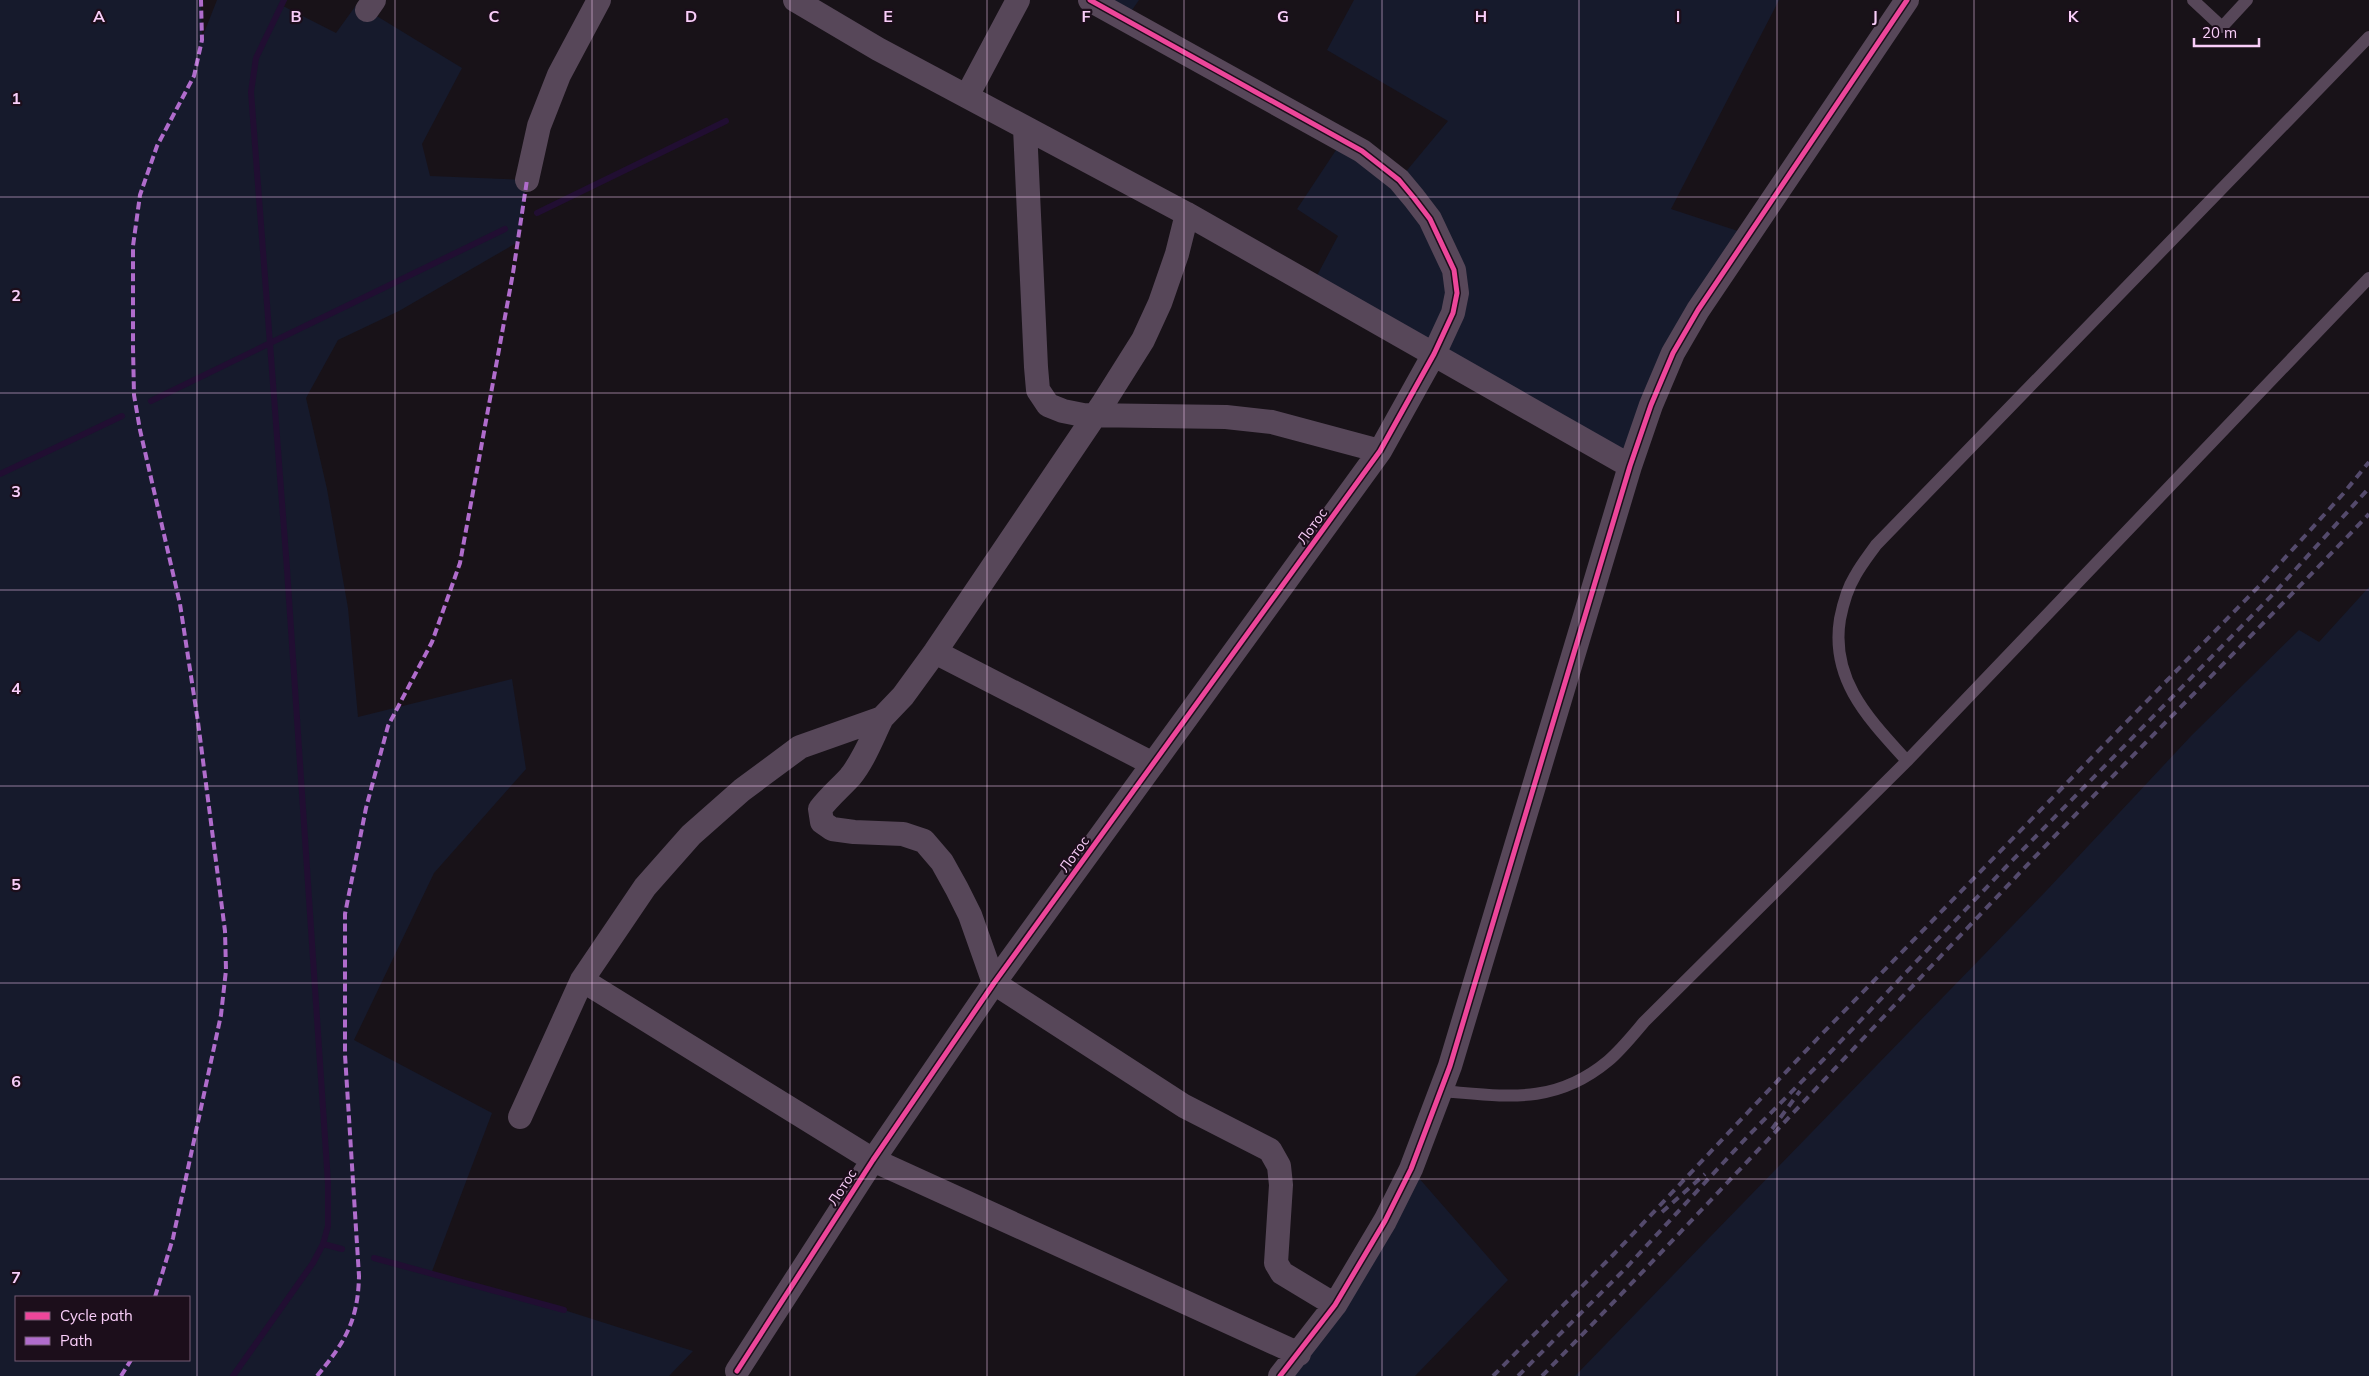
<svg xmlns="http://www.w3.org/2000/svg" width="2369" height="1376" font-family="Mulish,sans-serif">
<rect width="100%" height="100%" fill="#181218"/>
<path fill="#161a2c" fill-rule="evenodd" d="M0,0h201l1,38 15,-38h67l-3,5 55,28 21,-29 105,64 -40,76 8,32 97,4 -9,62 -119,69 -61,29 -32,58 21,91 21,119 10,109 154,-38 14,90 -92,104 -80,167 138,73 -61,161 133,36 129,41 -24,25h-669zM16,1297h173v63h-173z
M1090,0h49l-14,20z
M1354,0h425l-108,209 76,25 -49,76 -68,156 -318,-181 26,-49 -41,-27 45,-68 57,39 49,-59 -121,-71z
M2369,587v789h-794l472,-486 145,-155 107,-105 20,12z
M1411,1169l97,111 -93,96h-135z"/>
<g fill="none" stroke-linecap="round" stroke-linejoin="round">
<path stroke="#210e32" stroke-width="6" d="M537,213l189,-92
M151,401l354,-172
M0,474l122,-58
M323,1244l19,5
M374,1258l190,52
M233,1376l80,-113 10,-19 5,-18v-43l-41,-614 -36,-477 5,-34 28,-58"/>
<path stroke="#574759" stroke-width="12" d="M2193,0l29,27 25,-27
M1907,761c-38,-42 -77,-81 -67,-142 3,-15 7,-30 15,-43 6,-11 14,-21 21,-31l493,-508
M1440,1091c65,5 114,15 168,-30 13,-11 25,-26 36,-39l263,-261 462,-483"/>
<path stroke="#574759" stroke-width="24" d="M795,0l83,49 309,165 443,252
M367,10l7,-10
M967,96l51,-96
M1025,128l11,239 2,23 10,15 15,6 20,4 143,2 46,5 108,29
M527,180l12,-54 20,-51 40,-75
M935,652l218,112
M882,718c-10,20 -18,42 -32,59 -10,11 -20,19 -30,32l2,13 10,7 22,3 49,2 21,7 18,21 15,27 13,26 24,68 190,123 86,44 9,16 2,19 -5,78 6,10 53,32
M582,980l291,180 426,194
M520,1117l62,-137 63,-93 46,-52 51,-45 58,-43 82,-29 21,-22 32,-44 169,-250 39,-62 17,-37 17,-49 10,-40
M737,1371l136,-211 121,-177 386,-532 54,-97 19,-41 4,-20 -3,-23 -24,-51 -16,-21 -15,-18 -37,-29 -272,-151
M1280,1376l55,-71 50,-84 26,-52 39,-103 180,-600 21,-61 22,-52 25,-43 209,-310"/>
<path stroke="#544a6c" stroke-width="4" stroke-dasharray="8 6" stroke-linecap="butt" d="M1772,1129l28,-38
M1662,1212l43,-38
M1493,1376l122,-123 203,-215 446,-457 79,-87 26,-32
M1518,1376l107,-107 123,-133 75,-76 182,-192 271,-277 93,-103
M1542,1376c159,-163 314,-331 471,-496 117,-124 239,-243 356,-366"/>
<path stroke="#b06ccc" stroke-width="4" stroke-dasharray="8 4" stroke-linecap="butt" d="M155,1297l18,-59 48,-223 5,-45 -1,-39 -27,-209 -18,-118 -40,-174 -6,-35 -1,-47v-102l7,-51 17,-49 37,-70 8,-36 -1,-40
M121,1376l10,-16
M317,1376c28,-34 41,-55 42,-100l-14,-221v-141l21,-106 22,-82 44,-84 28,-79 53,-290 14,-93"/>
<defs>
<path id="cycleway" d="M737,1371l136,-211 121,-177 386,-532 54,-97 19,-41 4,-20 -3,-23 -24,-51 -16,-21 -15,-18 -37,-29 -272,-151
M1280,1376l55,-71 50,-84 26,-52 39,-103 180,-600 21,-61 22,-52 25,-43 209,-310"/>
</defs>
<use href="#cycleway" stroke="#1c0e1b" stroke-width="8"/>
<use href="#cycleway" stroke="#ed469a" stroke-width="5"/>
</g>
<path fill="none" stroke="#f9cef9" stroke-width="1" stroke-opacity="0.55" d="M197,0v1376M395,0v1376M592,0v1376M790,0v1376M987,0v1376M1184,0v1376M1382,0v1376M1579,0v1376M1777,0v1376M1974,0v1376M2172,0v1376M0,197h2369M0,393h2369M0,590h2369M0,786h2369M0,983h2369M0,1179h2369"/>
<g text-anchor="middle" stroke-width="4.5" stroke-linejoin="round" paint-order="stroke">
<g font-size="14" fill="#f9cef9" stroke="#1c0e1b">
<text transform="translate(1312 526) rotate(-54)" y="5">Лотос</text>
<text transform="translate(1074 854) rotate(-54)" y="5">Лотос</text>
<text transform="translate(842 1187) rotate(-57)" y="5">Лотос</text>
</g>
</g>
<g font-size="16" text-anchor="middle" font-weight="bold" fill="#f9cef9" stroke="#1c0e1b" stroke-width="4.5" stroke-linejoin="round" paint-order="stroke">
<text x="99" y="22">A</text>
<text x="296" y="22">B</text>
<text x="494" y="22">C</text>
<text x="691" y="22">D</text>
<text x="888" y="22">E</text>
<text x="1086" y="22">F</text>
<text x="1283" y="22">G</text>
<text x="1481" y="22">H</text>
<text x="1678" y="22">I</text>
<text x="1875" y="22">J</text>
<text x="2073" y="22">K</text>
<text x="16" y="104">1</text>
<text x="16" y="301">2</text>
<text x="16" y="497">3</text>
<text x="16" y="694">4</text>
<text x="16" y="890">5</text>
<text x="16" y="1087">6</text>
<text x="16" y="1283">7</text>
</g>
<rect x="15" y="1296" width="175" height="65" fill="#1c0e1b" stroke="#745b74"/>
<rect x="25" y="1312" width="25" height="8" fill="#ed469a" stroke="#745b74"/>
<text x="60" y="1321" font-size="15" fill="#f9cef9">Cycle path</text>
<rect x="25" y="1337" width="25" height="8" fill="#b06ccc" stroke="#745b74"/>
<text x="60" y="1346" font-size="15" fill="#f9cef9">Path</text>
<path d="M2194 38v8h65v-8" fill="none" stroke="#f9cef9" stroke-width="2.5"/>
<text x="2202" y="38" font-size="15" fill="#f9cef9" stroke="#1c0e1b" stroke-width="4" paint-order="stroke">20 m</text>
</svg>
